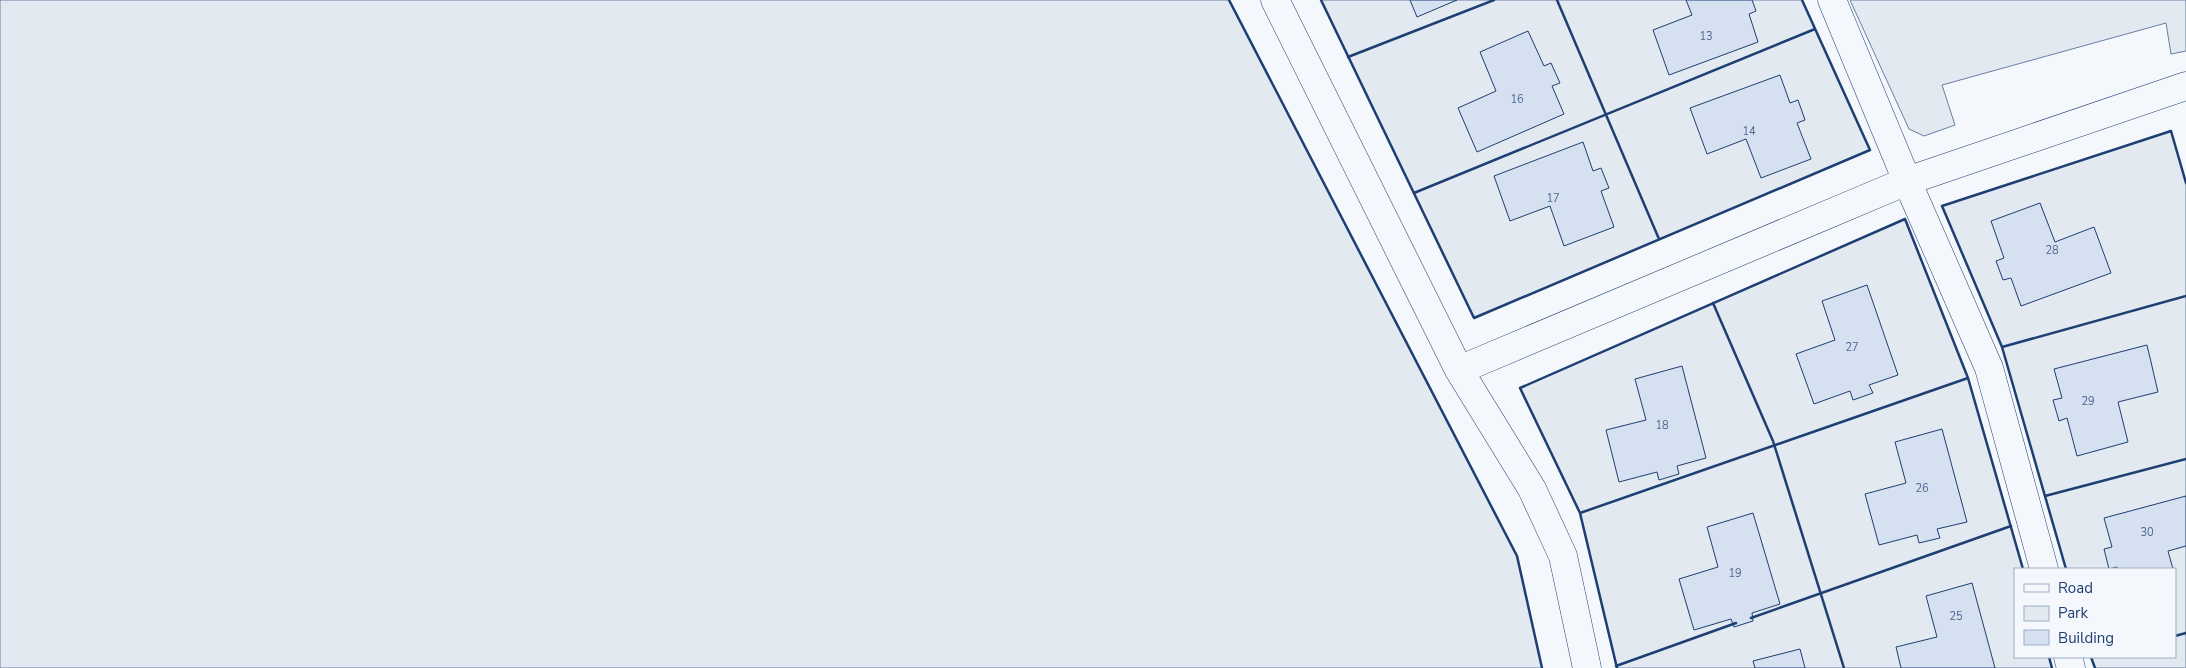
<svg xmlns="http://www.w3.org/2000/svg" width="2186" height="668" font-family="'Nunito Sans',sans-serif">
<rect width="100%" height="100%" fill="#f4f7fb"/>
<path fill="#e3e9f0" stroke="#687fa3" d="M0,0h1229l288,556 25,112h-1542z
M1321,0h481l68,150 -396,168z
M1850,0h336v51l-15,3 -5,-31 -224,62 13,40 -31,11 -15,-7z
M2171,131l15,52v485h-91l-4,-11h84v-88h-109l-64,-222 -60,-141z
M1905,219l63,159 55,191h-8v88h34l3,11h-435l-37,-155 -60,-125z"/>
<path fill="#d5e0f0" stroke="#1d3f73" d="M1410,0h47l-40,17z
M1686,0h66l4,11 -7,3 9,28 -89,33 -16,-45 39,-15z
M1528,31l16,35 7,-3 9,20 -8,3 12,28 -87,38 -19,-44 38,-17 -16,-39z
M1780,75l10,28 8,-3 7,20 -8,3 14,36 -50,19 -15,-39 -39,15 -17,-46z
M1583,142l10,29 8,-3 8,20 -8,3 13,36 -50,19 -14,-40 -40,15 -16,-45z
M2040,203l15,39 39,-15 17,46 -90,33 -10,-28 -8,2 -7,-19 8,-3 -13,-37z
M1867,285l31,90 -29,10 4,8 -20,7 -3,-9 -36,13 -18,-50 39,-14 -13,-39z
M2147,345l11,47 -40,10 10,40 -51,14 -10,-38 -8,3 -6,-21 9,-2 -8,-29z
M1682,366l24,92 -29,8 2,8 -20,6 -2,-8 -38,10 -13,-52 40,-10 -11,-41z
M1942,429l25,93 -30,7 3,9 -21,5 -2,-8 -38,10 -14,-51 41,-11 -11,-41z
M2186,496v50l-18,5 5,18h-56v-2l-8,2 -5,-20 8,-2 -8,-29z
M1753,513l27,91 -28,9 1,8 -19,6 -3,-8 -37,11 -15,-51 39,-12 -11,-40z
M1972,583l23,85h-94l-5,-21 41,-10 -11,-41z
M1800,649l5,19h-50l-2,-7z"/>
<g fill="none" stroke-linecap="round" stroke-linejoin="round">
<defs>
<path id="street" d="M1275,0l184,370 73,119 31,67 24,112
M1832,0l75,181 82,187 55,201
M1459,370l448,-189 279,-95
M2068,657l3,11"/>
</defs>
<use href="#street" stroke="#1d3f73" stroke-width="29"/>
<use href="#street" stroke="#f4f7fb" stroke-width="28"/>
<path stroke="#1d3f73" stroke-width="2.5" d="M1229,0l288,556 25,112
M1321,0l153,318 396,-168 -68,-150
M1557,0l102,239
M1348,57l146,-57
M1414,193l401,-164
M1713,303l60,138 71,227
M2002,347l184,-51
M2045,496l141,-37
M1580,513l388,-135
M2066,569l-64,-222 -60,-141 229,-75 15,52
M1751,618l260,-92
M2175,636l11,-3
M2049,657l3,11
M2091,657l4,11
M1616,666l120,-43
M1617,668l-37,-155 -60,-125 385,-169 63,159 55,191"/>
</g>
<g text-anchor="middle" stroke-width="4" stroke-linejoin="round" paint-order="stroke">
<g font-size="11" fill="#4b6792">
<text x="1706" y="40">13</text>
<text x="1517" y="103">16</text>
<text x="1749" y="135">14</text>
<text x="1553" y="202">17</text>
<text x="2052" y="254">28</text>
<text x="1852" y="351">27</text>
<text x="2088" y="405">29</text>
<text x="1662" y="429">18</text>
<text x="1922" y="492">26</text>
<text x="2147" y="536">30</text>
<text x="1735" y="577">19</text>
<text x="1956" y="620">25</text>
</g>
</g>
<rect x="2014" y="568" width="162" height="90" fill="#f4f7fb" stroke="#9eadc5"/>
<rect x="2024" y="584" width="25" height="8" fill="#f4f7fb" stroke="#9eadc5"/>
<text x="2058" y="593" font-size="15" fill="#1d3f73">Road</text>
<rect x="2024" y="606" width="25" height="15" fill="#e3e9f0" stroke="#9eadc5"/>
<text x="2058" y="618" font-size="15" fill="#1d3f73">Park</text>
<rect x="2024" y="630" width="25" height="15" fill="#d5e0f0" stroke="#9eadc5"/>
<text x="2058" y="643" font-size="15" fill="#1d3f73">Building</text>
</svg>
